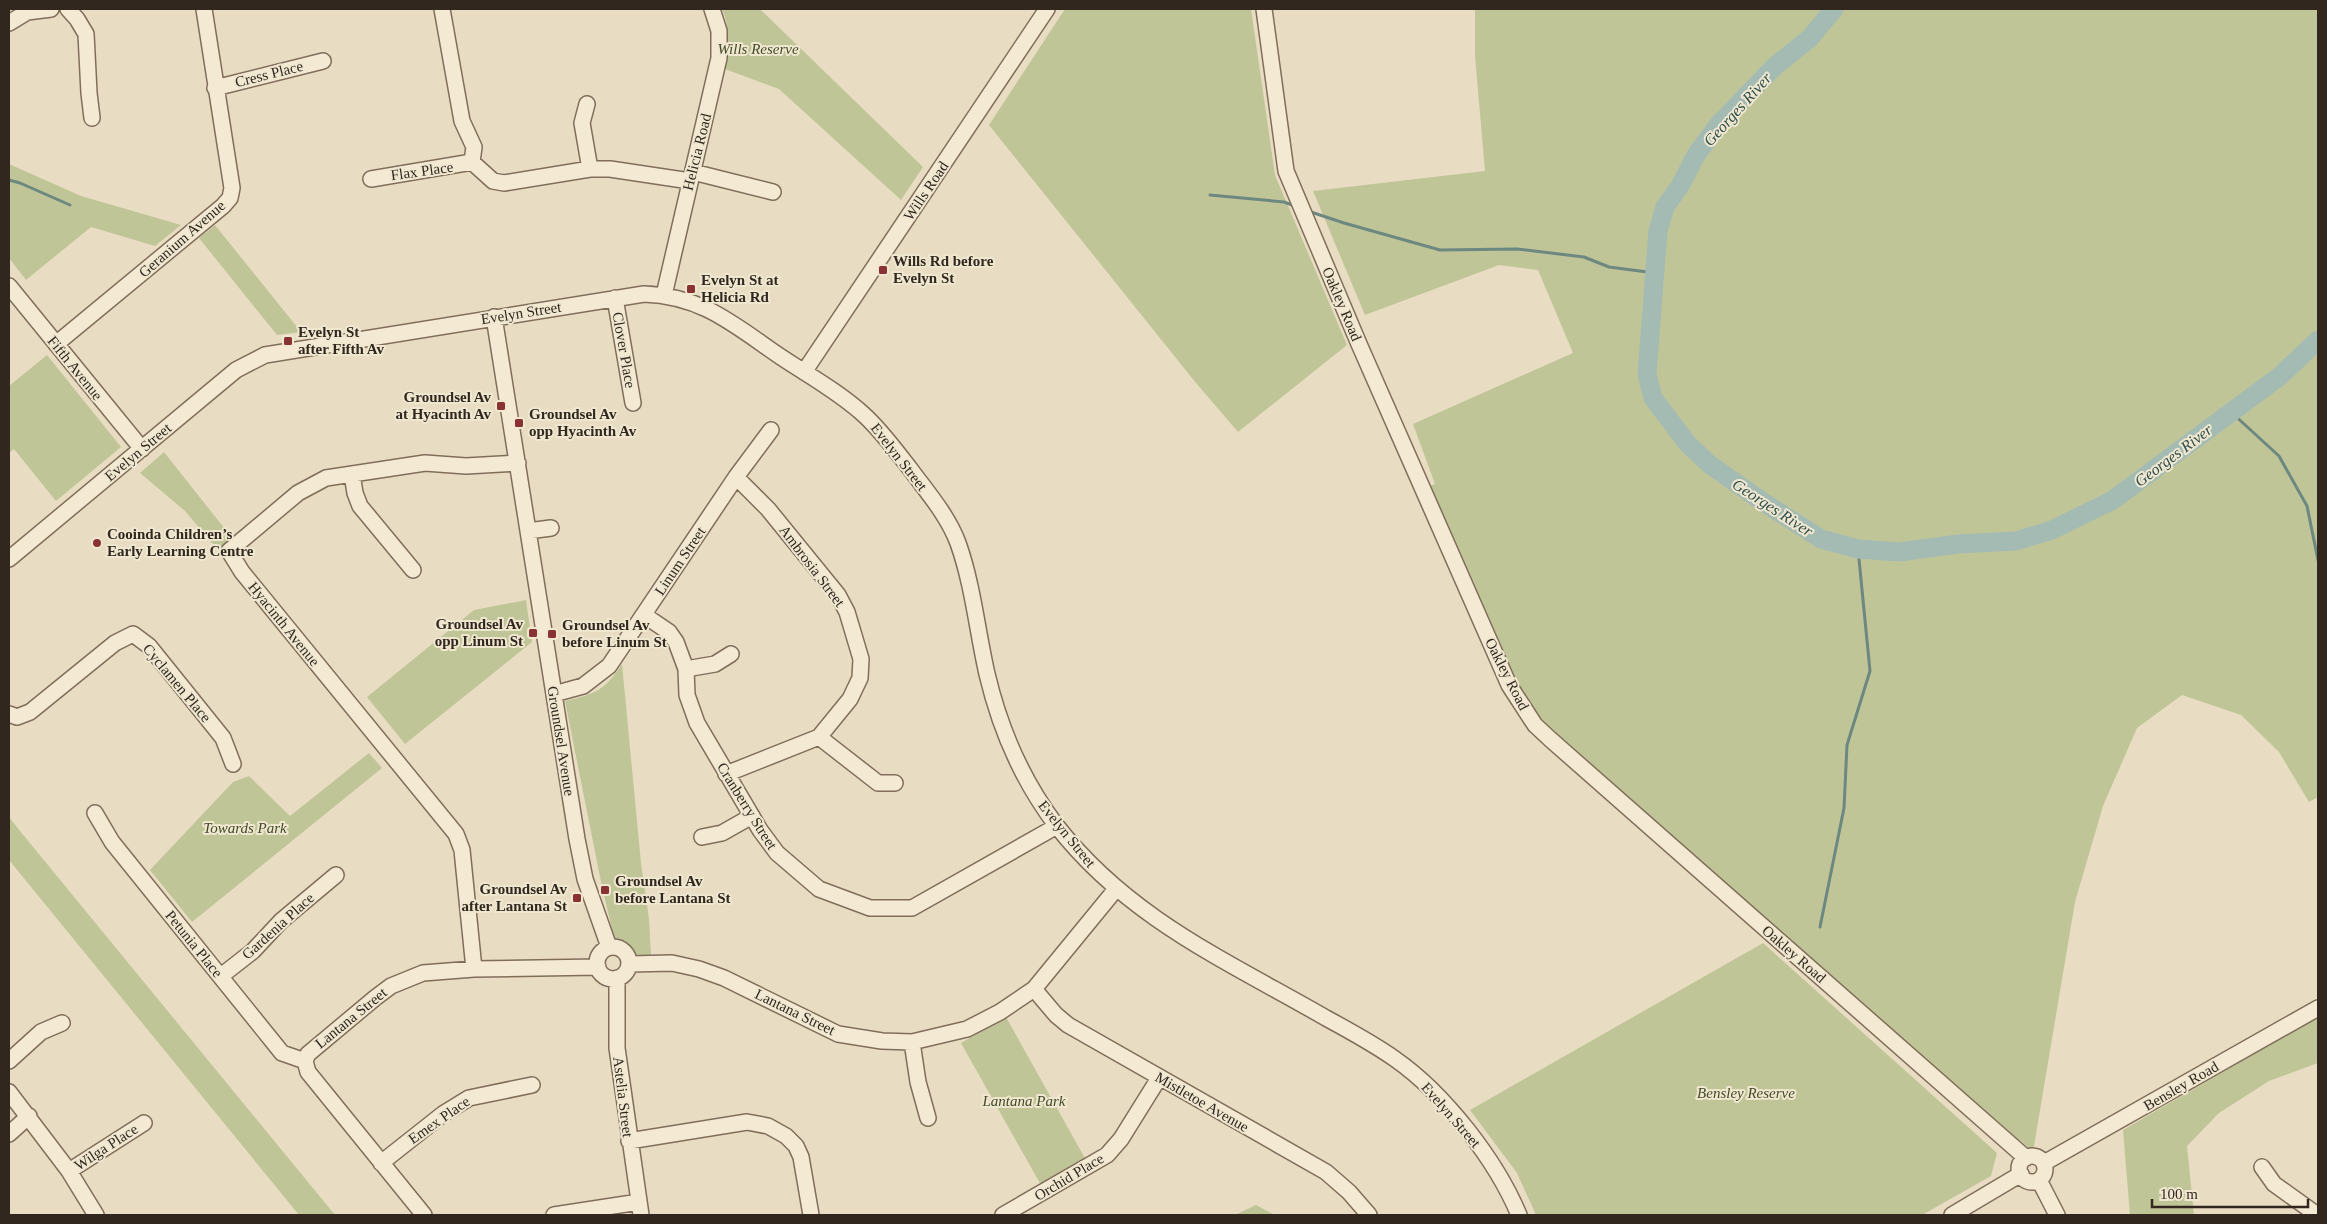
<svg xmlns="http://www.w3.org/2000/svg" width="2327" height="1224" font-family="'Times New Roman',serif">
<rect width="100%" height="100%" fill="#e8dcc2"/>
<path fill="#c0c597" d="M722,9h38l163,158 -22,33 -122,-111 -54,-20c3,-18 5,-43 -3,-60z
M1065,9h186l24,166 72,170 -109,87 -42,-49 -207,-258z
M1475,9h843v788l-9,5 -30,-50 -38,-37 -59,-20 -45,33 -34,78 -28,96 -42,250 -12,-11 -13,-7 -455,-400 -21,-22 -12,-19 -92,-206 7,-3 -22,-60 160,-71 -35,-83 -39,-5 -134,50 -52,-124 172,-20 -10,-115z
M9,164l72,32 100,29 -26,21 -64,-19 -65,53 -17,-22z
M215,225l86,107 -24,3 -78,-97z
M47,355l74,92 -65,54 -42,-52 -5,4v-67z
M164,452l68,86 -14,12 -33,-39 -45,-38z
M526,600l6,42 -127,102 -38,-47 107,-87z
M622,664l19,199 8,56 2,36 -2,2 -15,-3 -20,-16 -13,-56 -36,-181c31,-7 40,-11 57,-37z
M369,753l13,15 -190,154 -42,-52 83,-88 16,-6 41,40z
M9,817l11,14 315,384h-36l-290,-355z
M1763,943l234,210 -6,23 -69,39h-386l-19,-42 -47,-63z
M1006,1017l80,143 -45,25 -80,-142z
M2318,1017v46l-49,18 -50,32 -32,33 7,69h-64l-7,-85z
M1256,1205l19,10h-40z"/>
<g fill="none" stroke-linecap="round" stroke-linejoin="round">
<path stroke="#6c8881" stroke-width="3" d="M9,180l11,3 50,22
M1210,195l74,7 11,4
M1308,211l36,12 96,27 77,-1 67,8 25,10 46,6
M2231,412l48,44 28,50 11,54
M1820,927l24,-119 3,-63 23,-74 -12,-122"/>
<path stroke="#a4bbb4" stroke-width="19" d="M1834,9l-24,29 -36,29 -55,57 -23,31 -16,31 -15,21 -7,24 -11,143 6,24 34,45 22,21 54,38 58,37 37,10 41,3 59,-8 58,-3 36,-11 61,-30 167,-124 38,-36"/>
<defs>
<path id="minor" d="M68,9l9,10 9,15 3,59 3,25
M442,9l20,112 12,26 -2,15
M1264,9l22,162 73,173 150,341 26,40 15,14 476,419
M9,23l18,-11 24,-3
M215,88l108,-27
M587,104l-5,19 8,46
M472,162l21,19 11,2 86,-14h20l80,12
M693,172l80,20
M371,179l101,-17
M9,286l133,163
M664,295l55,-237v-27l-7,-22
M615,298l18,105
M494,317l83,522 8,40 24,68
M56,344l167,-138 7,-8 2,-10 -28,-179
M804,372l243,-363
M352,474l3,19 5,13 53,64
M528,531l23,-3
M9,559l227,-189 29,-15 379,-61c59,2 90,31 137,63 27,18 58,35 82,57 18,16 33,37 48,56 17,23 37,46 47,73 15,42 19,87 29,131 13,55 35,106 69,151 72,93 171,136 270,193 24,13 48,26 69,41 50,35 101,101 124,156
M644,615l25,17 7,10 10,27 1,26 10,28 63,107 17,23 42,36 51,19h42l145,-82
M686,669l29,-5 16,-10
M554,694l29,-8 26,-20 127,-189 35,-47
M9,714l8,3 13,-5 85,-69 18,-9 16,12 74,92 10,26
M819,737l59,46h17
M726,774l93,-37 31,-38 10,-21 1,-19 -14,-47 -9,-17 -70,-86 -32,-32
M95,813l17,29 170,211 23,8
M702,837l20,-4 30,-17
M597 963a16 16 0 1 1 32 0a16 16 0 1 1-32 0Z
M629,964l43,-1 27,6 25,9 114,56 44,7 30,1 55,-13 33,-17 34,-23 82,-100
M474,969l-12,-119 -6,-16 -214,-262 -13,-21 69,-58 28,-15 99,-15 41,3 52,-3
M221,976l32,-25 28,-30 55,-46
M617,978v70l24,167
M1034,989l22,26 12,10 258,147 23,20 20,23
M912,1042l6,40 10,36
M9,1061l32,-29 21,-9
M9,1092l60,79 27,44
M9,1134l20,-18
M629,1141l118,-19 21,4 18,10 10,10 5,11 10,58
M2019 1169a13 13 0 1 1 26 0a13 13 0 1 1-26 0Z
M381,1163l62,-49 26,-16 63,-13
M2044,1163l274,-155
M2262,1167l12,17 42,30
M69,1171l75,-48
M2039,1180l18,35
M424,1215l-116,-143 -3,-11 3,-7 67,-56 16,-12 32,-13 51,-4 124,-2
M554,1215l85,-13
M1003,1215l104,-60 14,-16 38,-61
M1952,1215l69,-41"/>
</defs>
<use href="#minor" stroke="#806e5b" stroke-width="18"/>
<use href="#minor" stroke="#f4ead4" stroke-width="15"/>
</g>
<g fill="#883233" stroke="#f0e7d0" stroke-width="2">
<rect x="878" y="265" width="10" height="10" rx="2.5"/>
<rect x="686" y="284" width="10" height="10" rx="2.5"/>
<rect x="283" y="336" width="10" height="10" rx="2.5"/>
<rect x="496" y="401" width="10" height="10" rx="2.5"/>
<rect x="514" y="418" width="10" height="10" rx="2.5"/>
<circle cx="97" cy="543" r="5"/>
<rect x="528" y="628" width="10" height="10" rx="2.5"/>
<rect x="547" y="629" width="10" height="10" rx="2.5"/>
<rect x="600" y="885" width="10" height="10" rx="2.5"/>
<rect x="572" y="893" width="10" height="10" rx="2.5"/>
</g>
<g text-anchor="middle" stroke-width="4" stroke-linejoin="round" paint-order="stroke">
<g font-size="15" font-style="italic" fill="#424b27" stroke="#f0e7d0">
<text x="758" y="54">Wills Reserve</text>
<text x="245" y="833">Towards Park</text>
<text x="1746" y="1098">Bensley Reserve</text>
<text x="1024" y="1106">Lantana Park</text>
</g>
<g font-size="15" fill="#31271e" stroke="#f0e7d0">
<text transform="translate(269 74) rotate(-14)" y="5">Cress Place</text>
<text transform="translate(697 152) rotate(-76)" y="5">Helicia Road</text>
<text transform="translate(422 171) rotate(-8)" y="5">Flax Place</text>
<text transform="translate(926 191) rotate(-56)" y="5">Wills Road</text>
<text transform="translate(182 239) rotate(-41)" y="5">Geranium Avenue</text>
<text transform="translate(1342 304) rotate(67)" y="5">Oakley Road</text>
<text transform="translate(521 313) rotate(-9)" y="5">Evelyn Street</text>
<text transform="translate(624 350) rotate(80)" y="5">Clover Place</text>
<text transform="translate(75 368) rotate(51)" y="5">Fifth Avenue</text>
<text transform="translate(138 452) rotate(-40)" y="5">Evelyn Street</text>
<text transform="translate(899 457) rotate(52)" y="5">Evelyn Street</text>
<text transform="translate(680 561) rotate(-56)" y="5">Linum Street</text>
<text transform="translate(812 566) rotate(53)" y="5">Ambrosia Street</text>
<text transform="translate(284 624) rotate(51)" y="5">Hyacinth Avenue</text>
<text transform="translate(1507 674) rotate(63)" y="5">Oakley Road</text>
<text transform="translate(177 683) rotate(50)" y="5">Cyclamen Place</text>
<text transform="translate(561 741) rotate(81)" y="5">Groundsel Avenue</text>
<text transform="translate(747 806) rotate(58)" y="5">Cranberry Street</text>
<text transform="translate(1067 834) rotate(51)" y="5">Evelyn Street</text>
<text transform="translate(278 926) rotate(-42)" y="5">Gardenia Place</text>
<text transform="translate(194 944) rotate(51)" y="5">Petunia Place</text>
<text transform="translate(1794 954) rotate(41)" y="5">Oakley Road</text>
<text transform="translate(795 1012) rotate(26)" y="5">Lantana Street</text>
<text transform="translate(351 1018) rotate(-39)" y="5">Lantana Street</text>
<text transform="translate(2181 1086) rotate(-30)" y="5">Bensley Road</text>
<text transform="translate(623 1097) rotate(83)" y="5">Astelia Street</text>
<text transform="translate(1202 1102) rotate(30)" y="5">Mistletoe Avenue</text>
<text transform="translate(1451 1115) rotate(49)" y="5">Evelyn Street</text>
<text transform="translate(439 1120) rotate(-35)" y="5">Emex Place</text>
<text transform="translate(106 1147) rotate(-33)" y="5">Wilga Place</text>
<text transform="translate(1069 1177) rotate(-31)" y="5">Orchid Place</text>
</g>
<g font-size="15" font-weight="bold" fill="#31271e" stroke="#f0e7d0" text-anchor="start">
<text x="893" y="266">Wills Rd before<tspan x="893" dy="17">Evelyn St</tspan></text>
<text x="701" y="285">Evelyn St at<tspan x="701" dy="17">Helicia Rd</tspan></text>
<text x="298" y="337">Evelyn St<tspan x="298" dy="17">after Fifth Av</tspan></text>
<text x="491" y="402" text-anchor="end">Groundsel Av<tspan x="491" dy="17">at Hyacinth Av</tspan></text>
<text x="529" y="419">Groundsel Av<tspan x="529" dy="17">opp Hyacinth Av</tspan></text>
<text x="107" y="539">Cooinda Children’s<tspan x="107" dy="17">Early Learning Centre</tspan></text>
<text x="523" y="629" text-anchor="end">Groundsel Av<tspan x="523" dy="17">opp Linum St</tspan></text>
<text x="562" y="630">Groundsel Av<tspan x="562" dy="17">before Linum St</tspan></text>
<text x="615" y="886">Groundsel Av<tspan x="615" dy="17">before Lantana St</tspan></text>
<text x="567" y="894" text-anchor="end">Groundsel Av<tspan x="567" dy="17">after Lantana St</tspan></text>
</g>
<g font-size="16" font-style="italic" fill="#2e4f4d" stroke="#f0e7d0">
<text transform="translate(1737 109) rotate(-48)" y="6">Georges River</text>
<text transform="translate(2173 455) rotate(-37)" y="6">Georges River</text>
<text transform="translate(1773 507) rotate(33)" y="6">Georges River</text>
</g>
</g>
<rect width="2327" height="1224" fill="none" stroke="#31271e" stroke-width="20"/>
<path d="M2152 1199v8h156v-8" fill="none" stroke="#31271e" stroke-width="2.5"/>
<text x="2160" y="1199" font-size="15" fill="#31271e" stroke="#f0e7d0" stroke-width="4" paint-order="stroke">100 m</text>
</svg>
